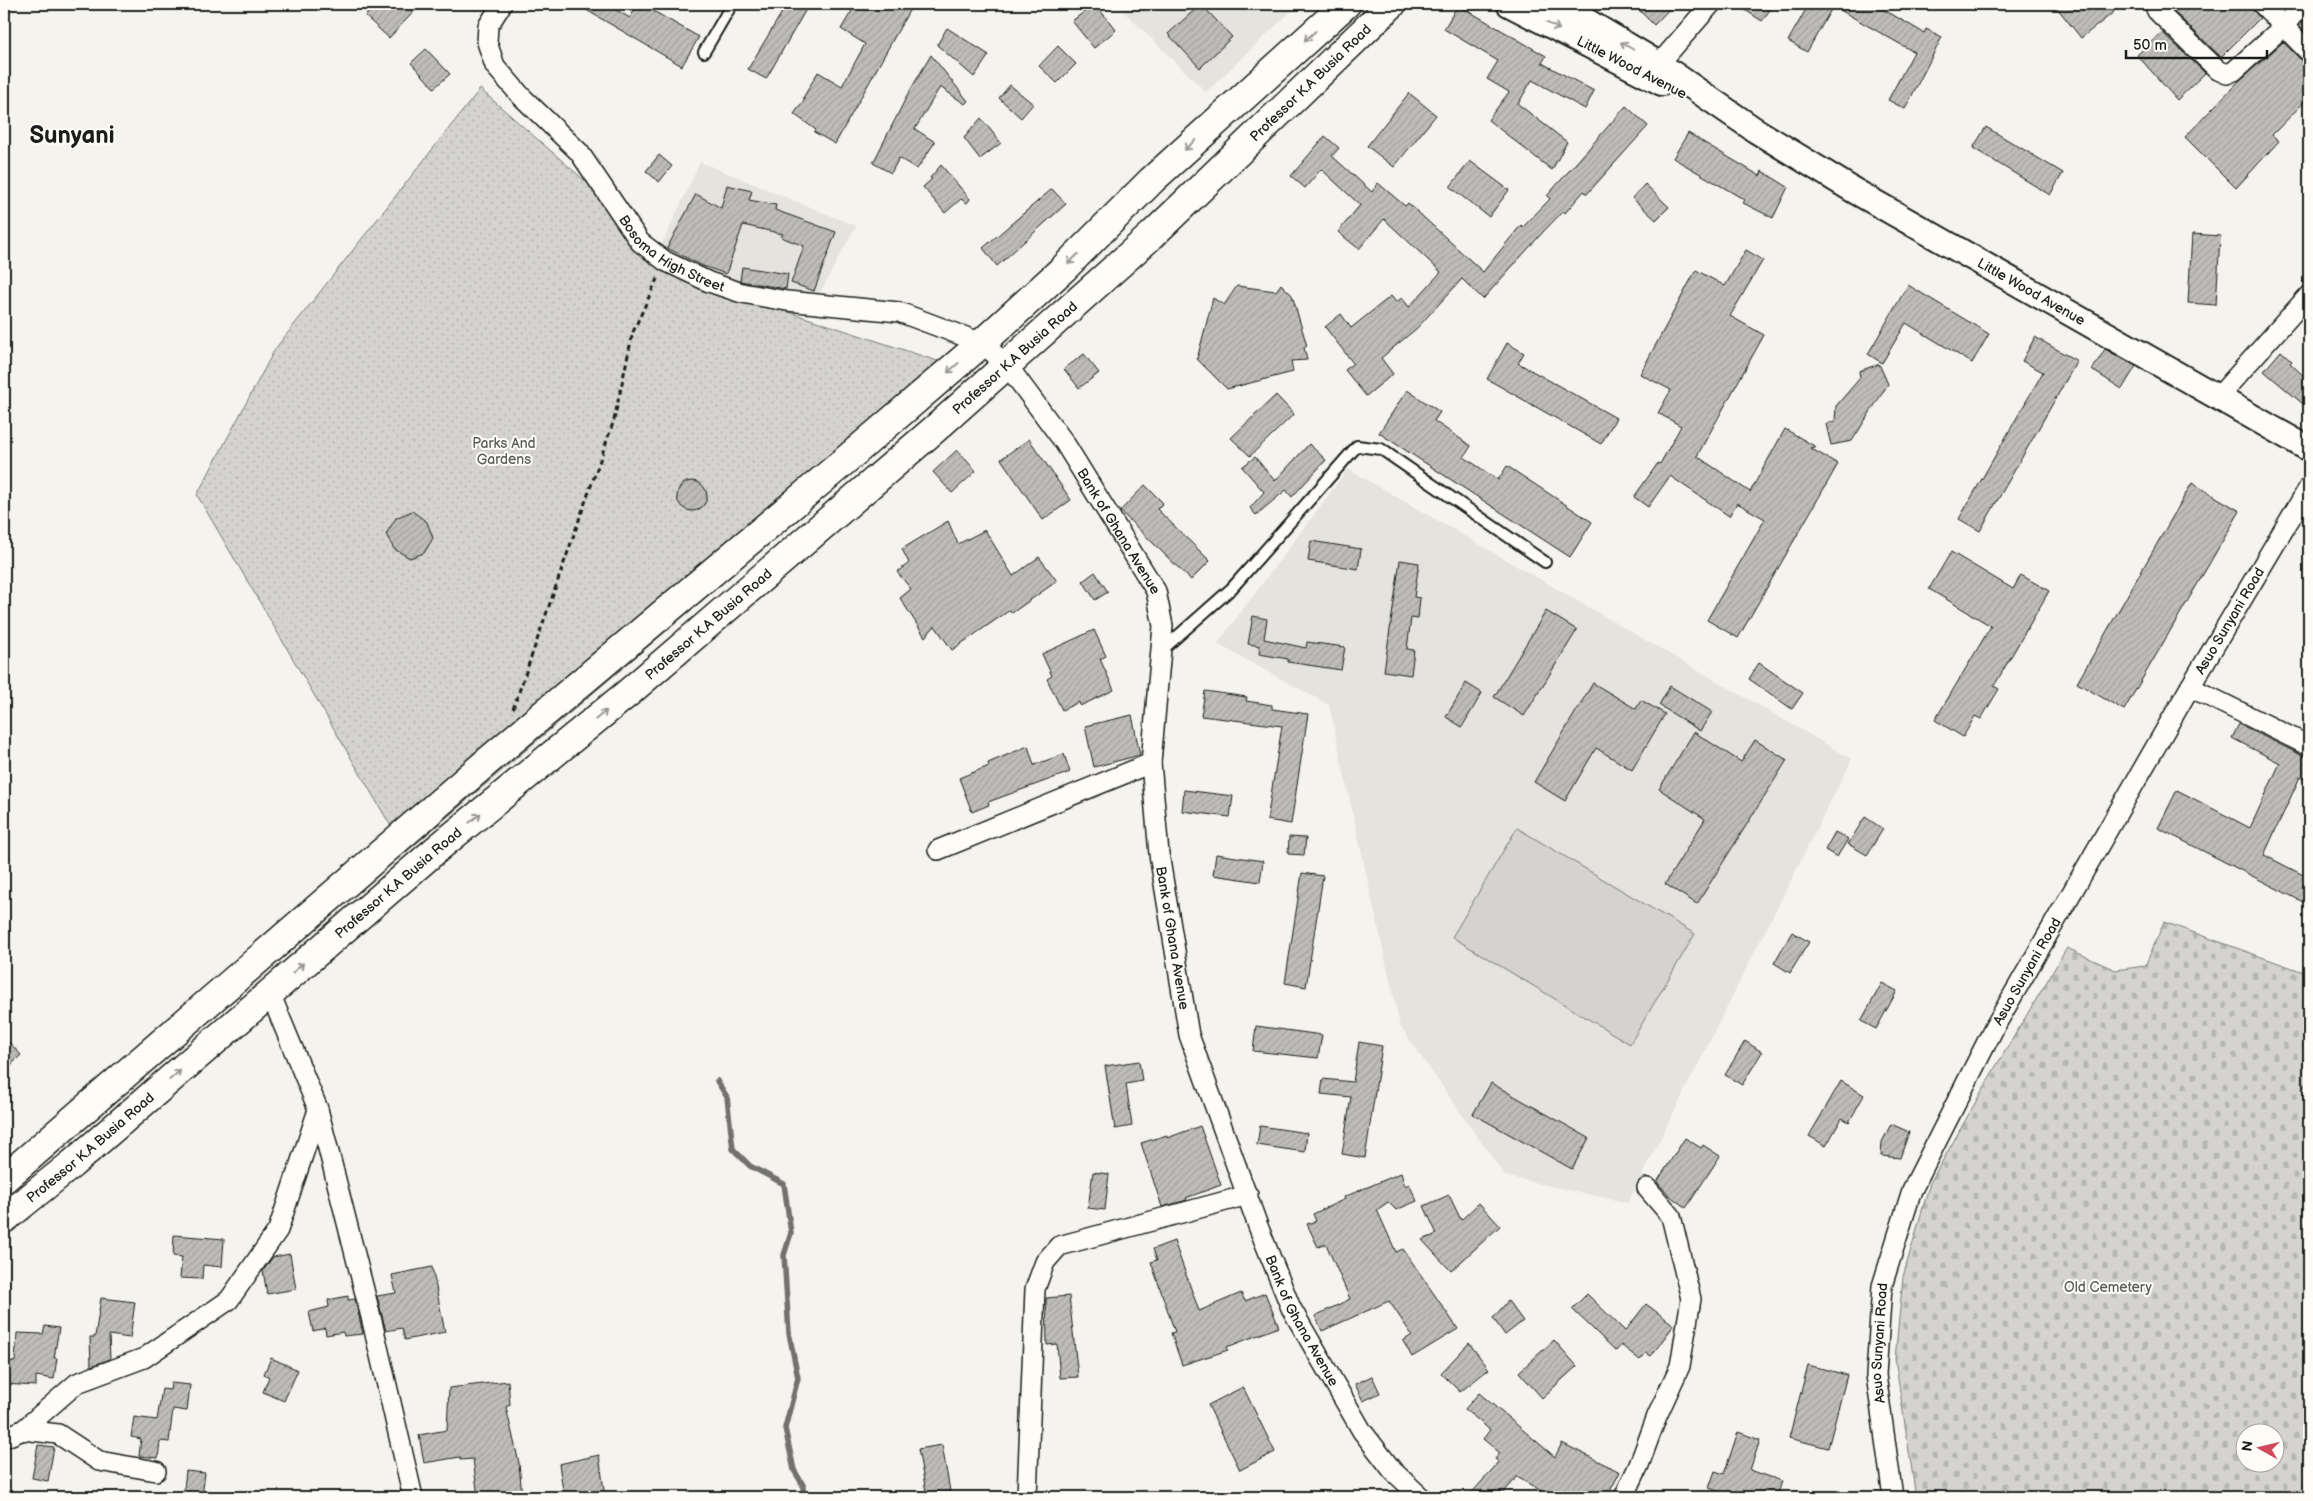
<svg xmlns="http://www.w3.org/2000/svg" width="2313" height="1501" font-family="'Balsamiq Sans',sans-serif">
<defs>
<pattern id="cemetery-stones" width="16" height="16" patternUnits="userSpaceOnUse" patternTransform="scale(1.25)"><rect width="16" height="16" fill="#d4d3cf"/><path d="M2 7V4a2 2 0 0 1 4 0v3zM10 15v-3a2 2 0 0 1 4 0v3z" fill="#b5b5b1"/></pattern>
<pattern id="garden-dots" width="8" height="8" patternUnits="userSpaceOnUse" patternTransform="scale(1.25)"><rect width="8" height="8" fill="#d4d3cf"/><path d="M2 2h.1M6 6h.1" fill="none" stroke="#b5b5b1" stroke-width="1.8" stroke-linecap="round"/></pattern>
<pattern id="building-hatch" width="6" height="6" patternUnits="userSpaceOnUse" patternTransform="scale(1.25)"><rect width="6" height="6" fill="#bebdba"/><path d="M-1 1l2-2M0 6l6-6M5 7l2-2" fill="none" stroke="#a3a29f"/></pattern>
</defs>
<rect width="100%" height="100%" fill="#f4f3ee"/>
<filter id="ink" filterUnits="userSpaceOnUse"><feTurbulence type="fractalNoise" baseFrequency=".02" numOctaves="2"/><feDisplacementMap in="SourceGraphic" scale="10" xChannelSelector="R" yChannelSelector="G"/><feConvolveMatrix kernelMatrix="1 2 1 2 8 2 1 2 1" color-interpolation-filters="sRGB"/></filter>
<g filter="url(#ink)">
<path fill="#e4e3de" d="M1116,4h183l-93,88z
M700,162l156,64 -39,72 -76,-7 -82,-40z
M1348,469l504,290 -224,444 -123,-27 -105,-150 -71,-321 -112,-61z"/>
<path fill="url(#cemetery-stones)" stroke="#787876" fill-rule="evenodd" d="M2164,922l145,52v523h-393l-21,-138 8,-82 27,-94 62,-110 75,-125 48,22 30,-4zM2246,1434h30v30h-30z"/>
<path fill="url(#garden-dots)" stroke="#787876" d="M480,89l127,111 51,63 73,30 240,79 -565,480 -209,-357 78,-146z"/>
<path fill="#d4d3cf" stroke="#787876" d="M1517,828l178,106 -65,110 -178,-107z"/>
<g fill="none" stroke-linecap="round" stroke-linejoin="round">
<path stroke="#72716f" stroke-width="5.5" d="M717,1081l10,16 6,52 17,17 34,18 7,49 -7,22 5,78 9,45 -13,50 9,42 9,15v12"/>
</g>
<path fill="url(#building-hatch)" stroke="#1c1c1c" d="M376,4h45l-32,34 -24,-22z
M576,4h30l24,14 8,-14h3l58,33 -17,29z
M787,4h22l-43,75 -18,-10z
M856,4h43l11,5 -75,135 -21,-12 2,-2 -22,-16 11,-15 -2,-1 15,-26 24,14 23,-42 -24,-15z
M1095,4l21,26 -22,18 -22,-27z
M1201,4l31,33 -32,31 -32,-34z
M1633,4h41l-20,21z
M1736,4h38l-12,17z
M1809,4h65l50,29 2,-4 16,8 -37,72 -17,-9 26,-48 -81,-46 -26,46 -19,-11z
M2054,4h54l6,8 -33,26z
M2166,4h85l3,7 6,7 -39,39z
M1458,5l88,51 -4,7 52,28 -9,18 -53,-29 -14,24 49,38 -15,28 -64,-50 21,-28 -22,-13 11,-18 -54,-32z
M2309,13v23l-10,-10z
M947,28l42,27 -15,22 -37,-32z
M2162,32l43,41 -28,27 -40,-45z
M2283,42l18,18 8,3v34l-37,38 7,6 -43,47 -51,-51 53,-55z
M1058,46l18,18 -19,19 -18,-17z
M426,49l24,25 -16,14 -23,-25z
M931,55l37,46 -3,3 -25,-17 -25,42 20,13 -18,27 -18,-11 -8,15 -18,-10 35,-69z
M1010,85l23,19 -12,14 -22,-20z
M1409,93l27,22 -42,52 -27,-21z
M1626,106l22,20 -61,68 -3,-3 -19,22 -2,-2 -20,21 -60,67 -21,-20 -45,49 -36,30 12,16 -27,22 -21,-26 8,-7 -28,-36 16,-13 10,14 40,-32 5,6 6,-4 7,9 32,-35 -57,-53 -25,30 -21,-17 22,-27 -39,-36 -16,19 -14,-12 34,-40 14,12 -7,8 40,36 6,-9 27,23 3,-3 75,69 38,-47 2,2 27,-28 -3,-3z
M981,118l20,25 -21,16 -16,-21z
M1986,127l77,46 -13,22 -77,-47z
M1688,133l72,43 2,-5 26,16 -15,31 -30,-15 2,-3 -72,-42z
M659,155l13,11 -13,16 -13,-11z
M1470,161l39,29 -20,27 -39,-30z
M941,165l29,34 -3,4 -6,-4 -16,14 -22,-26 9,-8 -2,-1z
M1645,184l24,23 -13,13 -24,-22z
M727,185l25,6 -3,9 27,5 -1,5 61,22 -22,59 -23,-8 13,-37 -23,-9 2,-3 -40,-9 -17,49 -23,-8 -36,-18 29,-54 25,14z
M1052,189l14,15 -69,62 -14,-18z
M2192,234l28,2 -4,69 -28,-2z
M1746,250l17,10 -33,56 34,19 -67,121 53,36 35,-63 31,18 -6,1 28,16 -100,174 -31,-18 58,-101 -28,-16 -8,13 -59,-40 -22,31 -14,-10 24,-34 2,1 21,-38 -23,-13 13,-23 -31,-16 56,-104 29,16z
M742,267l46,7 -2,15 -46,-8z
M1281,284l11,11 15,51 -3,2 3,12 -16,1 2,11 -66,17 -30,-30 16,-61 11,7 13,-19 39,5z
M1908,285l81,49 -17,29 -66,-40 -24,40 -14,-9z
M2035,337l42,24 -97,170 -21,-12 84,-147 -21,-11z
M1507,343l17,10 -6,10 98,55 -15,26 -114,-65z
M2105,349l31,17 -14,23 -30,-19z
M2281,351l11,10 -2,2 19,18v28l-45,-38z
M1084,354l15,19 -20,15 -15,-19z
M1879,364l9,20 -36,57 -21,4 -5,-21 9,-3 1,-15 24,-28 -1,-7z
M1407,390l33,22 -6,9 37,25 -7,11 34,23 9,-14 85,56 -22,35 -191,-124z
M1276,395l18,19 -44,42 -19,-18z
M1029,439l42,61 -28,20 -42,-61z
M1309,444l17,16 -34,37 -6,-7 -30,25 -6,-7 14,-16 -22,-25 13,-10 20,24z
M957,450l19,21 -24,22 -19,-21z
M677 496a15 15 0 1 1 30 0a15 15 0 1 1-30 0Z
M2192,483l48,28 -116,199 -47,-27z
M1145,485l18,18 -6,6 53,52 -19,19 -71,-69z
M412,511l15,11 6,16 -9,15 -14,5 -16,-9 -8,-15 10,-16z
M948,521l10,23 27,-14 28,46 26,-19 18,24 -45,32 -2,-3 -58,40 -17,-24 -10,11 -25,-39 11,-9 -14,-17 12,-9 -7,-14z
M1311,541l50,8 -3,20 -50,-8z
M1951,552l62,37 8,-14 28,16 -55,95 5,3 -18,30 -6,-3 -12,21 -28,-17 56,-94 -62,-37z
M1400,560l19,3 -5,34 6,1 -2,21 -7,-1 -4,31 7,1 -3,25 -27,-4z
M1095,572l13,20 -13,8 -12,-19z
M1546,611l31,19 -53,86 -30,-19z
M1253,616l14,3 -3,20 42,9 1,-6 38,5 -4,23 -53,-8v-3l-29,-5 1,-8 -12,-2z
M1094,630l12,26 -6,3 14,31 -34,16 -1,-4 -17,8 -15,-31 5,-3 -10,-22z
M1759,663l44,30 -11,16 -43,-30z
M1466,683l16,10 -20,34 -16,-10z
M1593,683l43,26 5,-9 24,14 -33,56 -36,-22 -31,53 -31,-19z
M1670,686l42,26 -12,19 -41,-26z
M1205,691l42,6 -1,4 26,4v4l36,5 -17,110 -24,-4 15,-94 -81,-10z
M1132,715l8,40 -46,12 -9,-41z
M2239,724l70,35v23l-9,-5 -36,78 45,23v27l-151,-77 19,-38 73,38 30,-65 -48,-25z
M1694,732l47,30 14,-22 32,20 -90,144 -32,-20 40,-65 -46,-30z
M1028,746l6,19 30,-11 6,18 -82,30 1,3 -17,7 -13,-34 30,-12 -1,-3z
M1184,790l49,6 -3,21 -48,-6z
M1865,817l18,12 -16,26 -19,-11z
M1835,832l13,7 -11,18 -12,-7z
M1289,837l17,1 -2,17 -16,-1z
M1216,854l47,7 -3,21 -47,-7z
M1302,873l21,3 -17,111 -21,-4z
M1792,932l17,10 -19,31 -16,-10z
M1882,983l15,8 -21,38 -15,-8z
M1256,1026l66,9 -4,23 -65,-7z
M4,1037l17,18 -17,17z
M1745,1041l17,11 -20,33 -17,-10z
M1359,1042l23,4 -17,112 -23,-4 9,-57 -30,-3 2,-15 30,3z
M1139,1061l3,20 -16,3 6,42 -17,3 -10,-63z
M1841,1081l23,14 -15,27 -7,-4 -16,28 -17,-10z
M1491,1083l98,55 -17,31 -99,-55z
M1891,1124l18,8 -9,26 -19,-2 1,-14z
M1200,1126l21,59 -35,13 1,2 -25,7 -21,-64 26,-8v3z
M1260,1126l47,7 -2,19 -48,-7z
M1685,1138l16,10 2,-3 17,11 -34,52 -16,-12 -13,-14z
M1093,1172l16,2 -4,36 -17,-2z
M1401,1173l4,13 4,-2 8,17 -21,9 -8,-8 -11,8 19,42 7,-3 55,80 -46,28 -9,-16 9,-6 -23,-34 -67,30 -7,-15 35,-17 -24,-55 -8,3 -11,-23 9,-3 -3,-7 32,-15 -1,-2z
M1449,1195l12,25 18,-17 21,23 -49,45 -29,-31 15,-6 -13,-28z
M174,1235l50,4 -2,28 -19,-2 -1,14 -22,-1 2,-21 -9,-1z
M1174,1241l25,70 42,-18 4,8 20,-8 14,34 -52,20 1,3 -46,15 -11,-32 4,-1 -24,-70 6,-2 -4,-11z
M290,1254l6,35 -29,5 -4,-23 10,-14z
M432,1267l13,65 -40,8 -3,-12 -16,3 -9,-35 19,-3 -4,-18z
M1587,1294l38,37 21,-27 28,21 -23,31 -5,-3 -6,7 -19,-15 -5,6 -44,-42z
M348,1296v4l7,-1 8,35 -19,2 -1,-4 -17,3 -1,-7 -12,3 -4,-19 20,-5 -1,-7z
M1069,1296l9,81 -18,1 -3,-34 -10,1 -1,-47z
M101,1298l34,4 -5,36 -21,-3 1,24 -19,7 -1,-29h5z
M1508,1301l15,20 -18,14 -12,-17z
M45,1326l14,2 -5,30h3l-3,21 -18,-3v10l-32,-2 2,-23 9,1 2,-29 26,1z
M1554,1340l23,26 -35,32 -23,-26z
M1469,1343l20,26 -29,23 -19,-19z
M271,1358l27,12 -14,31 -21,-9 6,-15 -5,-3z
M1808,1365l39,10 -19,73 -39,-10z
M1372,1376l8,17 -17,8 -8,-17z
M508,1381l2,24 -4,2 13,56 3,34h-44l-5,-38 -13,1v-3l-36,6 -5,-28 28,-5 2,-42z
M171,1383l19,2 -3,26 -14,-2 -4,33 -9,-1 -2,17 -19,-2 2,-17 -10,-2 3,-20 23,3 5,-31 8,1z
M1243,1387l32,65 -35,18 -32,-65z
M1479,1393l76,64 7,-14 58,29 -13,25h-55l-35,-20 -17,20h-32l31,-35 -4,-3 5,-6 -17,-14 7,-9 -25,-21z
M1738,1432l22,8 -10,30 32,11 -5,16h-42l-26,-9 6,-17 9,3z
M38,1445l16,2 -6,34 -16,-3z
M942,1445l9,52h-24l-9,-48z
M599,1455l6,42h-41l-5,-33z
M186,1471l19,2 -3,24h-19z"/>
<g fill="none" stroke-linecap="round" stroke-linejoin="round">
<defs>
<path id="service" d="M704,52l28,-48
M1162,650l70,-62 125,-142 24,3 164,113"/>
<g id="minor">
<path id="s1" d="M502,4l-14,22 -1,16 8,24 26,30 58,56 61,90 25,19 44,21 33,11 45,8 112,11 83,31 25,22 57,77 92,149 7,35 -12,137 8,91 30,181 69,191 33,82 71,123 31,40 28,26"/>
<path d="M2154,4l3,7 61,59 9,4 7,-3 50,-45 18,-22"/>
<path d="M2262,4l47,48"/>
<path d="M1659,64l52,-60"/>
<path d="M2219,396l90,-101"/>
<path d="M2190,687l119,59"/>
<path d="M938,850l213,-87"/>
<path d="M270,993l48,116 53,208 42,180"/>
<path d="M23,1430l54,-47 67,-25 85,-58 49,-70 40,-120"/>
<path d="M4,1438l19,-8 35,4 41,27 57,10"/>
<path d="M1027,1497l8,-208 10,-27 14,-16 189,-51"/>
<path d="M1624,1497l15,-32 18,-49 23,-50 11,-67 -20,-83 -24,-28"/>
<path id="s2" d="M1893,1497l-17,-122 6,-89 30,-96 82,-162 196,-341 119,-200"/>
</g>
<g id="tertiary">
<path d="M1509,4l153,79"/>
<path id="s3" d="M1558,4l101,60 96,66 98,60 456,259"/>
</g>
<g id="primary">
<path d="M4,1179l485,-419 345,-290 148,-127 81,-74 89,-89 194,-176"/>
<path id="s4" d="M4,1219l68,-55 366,-316 190,-155 308,-265 216,-193 240,-231"/>
</g>
</defs>
<use href="#service" stroke="#1c1c1c" stroke-width="14"/>
<use href="#minor" stroke="#1c1c1c" stroke-width="22"/>
<use href="#tertiary" stroke="#1c1c1c" stroke-width="28"/>
<use href="#primary" stroke="#1c1c1c" stroke-width="31"/>
<path stroke="#1c1c1c" stroke-width="3" stroke-dasharray="5 4" stroke-linecap="butt" d="M513,709l101,-289 19,-88 25,-55"/>
<use href="#service" stroke="#fdfcf7" stroke-width="10"/>
<use href="#minor" stroke="#fdfcf7" stroke-width="19"/>
<use href="#tertiary" stroke="#fdfcf7" stroke-width="24"/>
<use href="#primary" stroke="#fdfcf7" stroke-width="28"/>
</g>
<defs><path id="oneway-shaft" d="M-6 0H5M1.5-3L5.5 0L1.5 3" fill="none" stroke-width="1.6" stroke-linecap="round" stroke-linejoin="round" transform="scale(1.25)"/></defs>
<g stroke="#989794">
<use href="#oneway-shaft" transform="translate(1553 26) rotate(28)"/>
<use href="#oneway-shaft" transform="translate(1310 36) rotate(138)"/>
<use href="#oneway-shaft" transform="translate(1627 46) rotate(-150)"/>
<use href="#oneway-shaft" transform="translate(1190 145) rotate(137)"/>
<use href="#oneway-shaft" transform="translate(1073 259) rotate(135)"/>
<use href="#oneway-shaft" transform="translate(953 368) rotate(139)"/>
<use href="#oneway-shaft" transform="translate(601 715) rotate(-39)"/>
<use href="#oneway-shaft" transform="translate(475 818) rotate(-39)"/>
<use href="#oneway-shaft" transform="translate(298 968) rotate(-42)"/>
<use href="#oneway-shaft" transform="translate(175 1075) rotate(-41)"/>
</g>
</g>
<g text-anchor="middle" stroke-width="4" stroke-linejoin="round" paint-order="stroke">
<g font-size="14" fill="#1c1c1c" stroke="#fdfcf7">
<text transform="translate(1632 67) rotate(27)" y="5">Little Wood Avenue</text>
<text dy="5" stroke="none"><textPath href="#s4" startOffset="1732">Professor K.A Busia Road</textPath></text>
<text dy="5" stroke="none"><textPath href="#s1" startOffset="329">Bosoma High Street</textPath></text>
<text dy="5" stroke="none"><textPath href="#s3" startOffset="554">Little Wood Avenue</textPath></text>
<text dy="5" stroke="none"><textPath href="#s4" startOffset="1328">Professor K.A Busia Road</textPath></text>
<text dy="5" stroke="none"><textPath href="#s1" startOffset="892">Bank of Ghana Avenue</textPath></text>
<text dy="5" stroke="none"><textPath href="#s2" startOffset="965">Asuo Sunyani Road</textPath></text>
<text dy="5" stroke="none"><textPath href="#s4" startOffset="922">Professor K.A Busia Road</textPath></text>
<text dy="5" stroke="none"><textPath href="#s4" startOffset="518">Professor K.A Busia Road</textPath></text>
<text dy="5" stroke="none"><textPath href="#s1" startOffset="1312">Bank of Ghana Avenue</textPath></text>
<text dy="5" stroke="none"><textPath href="#s2" startOffset="560">Asuo Sunyani Road</textPath></text>
<text dy="5" stroke="none"><textPath href="#s4" startOffset="112">Professor K.A Busia Road</textPath></text>
<text dy="5" stroke="none"><textPath href="#s1" startOffset="1718">Bank of Ghana Avenue</textPath></text>
<text dy="5" stroke="none"><textPath href="#s2" startOffset="155">Asuo Sunyani Road</textPath></text>
</g>
<g font-size="14" fill="#5c5c5b" stroke="#fdfcf7">
<text x="504" y="448">Parks And<tspan x="504" dy="16">Gardens</tspan></text>
<text x="2108" y="1292">Old Cemetery</text>
</g>
<g font-size="24" font-weight="bold" fill="#1c1c1c" stroke="#fdfcf7">
<text x="72" y="143">Sunyani</text>
</g>
</g>
<rect width="2313" height="1501" fill="none" stroke="#fdfcf7" stroke-width="20"/>
<rect x="10" y="10" width="2293" height="1481" fill="none" stroke="#1c1c1c" stroke-width="2" filter="url(#ink)"/>
<g transform="translate(2260 1448) rotate(278)"><circle r="24" fill="#fdfcf7" stroke="#a3a29f"/>
<path d="M0-4L9 19L0 12L-9 19Z" fill="#d1495b"/>
<text y="-8" font-size="14" font-weight="bold" text-anchor="middle" fill="#1c1c1c">N</text>
</g>
<path d="M2126 50v8h141v-8" fill="none" stroke="#1c1c1c" stroke-width="2.5"/>
<text x="2133" y="50" font-size="15" fill="#1c1c1c" stroke="#fdfcf7" stroke-width="4" paint-order="stroke">50 m</text>
</svg>
